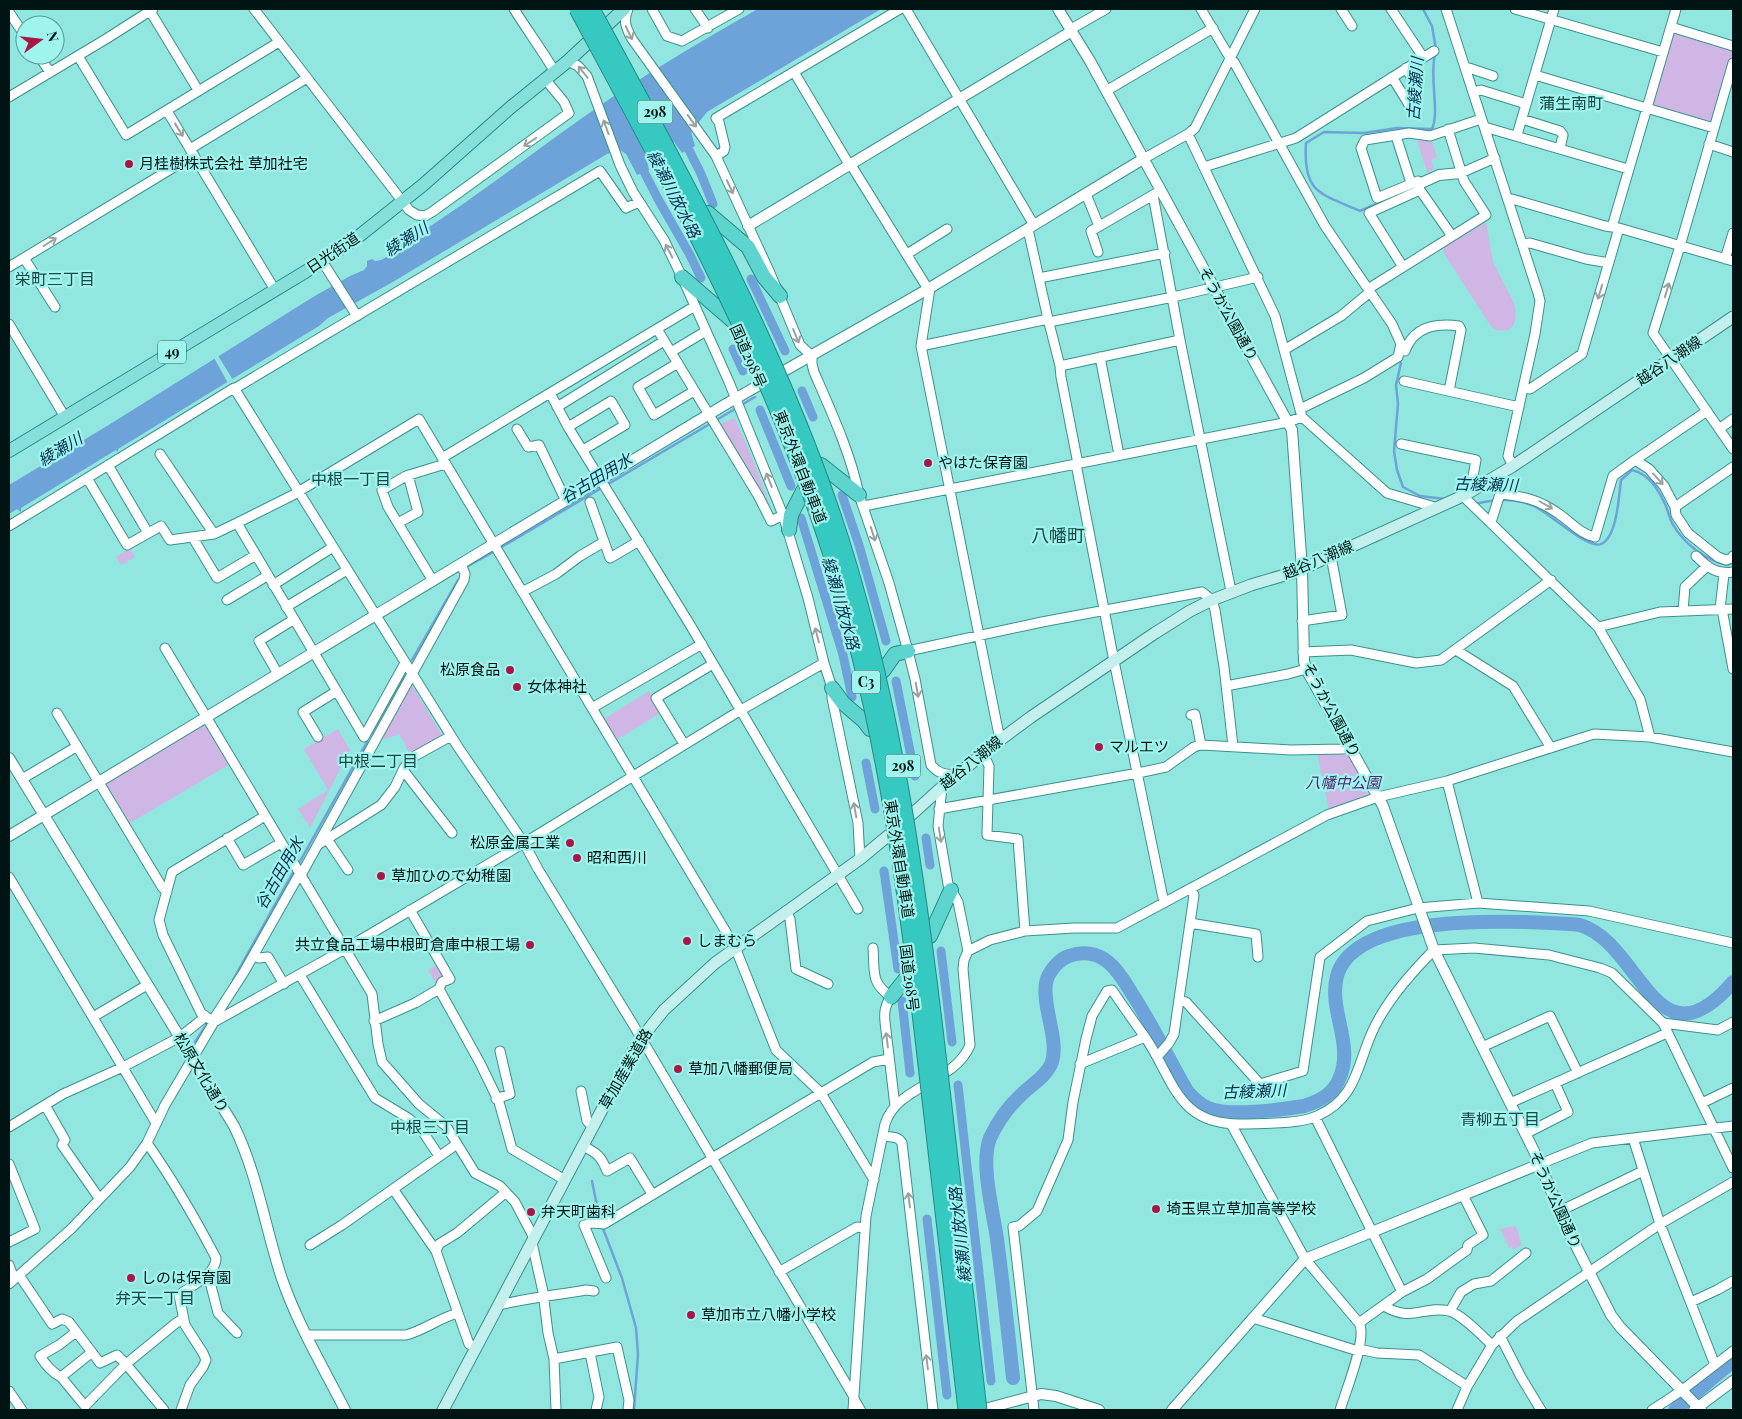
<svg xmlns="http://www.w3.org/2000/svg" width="1742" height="1419" font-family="'Playfair Display','Noto Sans JP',serif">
<rect width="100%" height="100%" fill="#92e6e0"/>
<path fill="#d0b6e5" d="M1678,32l55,17v5l-21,70 -62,-18 24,-73z
M1417,140l15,2 5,16 -6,2 3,9 -7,3z
M1486,222l7,40 21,41c5,19 -1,34 -22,25l-49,-76 1,-5z
M735,418l22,52 15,43 -52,-89z
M130,548l5,9 -14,8 -5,-8z
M411,684l31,51 -32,19 -11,-20 -13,5 -4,-3z
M649,691l13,21 -47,29 -13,-21z
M205,724l3,1 22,39 -100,59 -24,-39z
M338,729l12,21 -40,78 -12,-19 30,-19 -24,-41z
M1348,752l20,37 -1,6 -38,15 -12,-57z
M438,964l7,12 -10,6 -7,-12z
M1516,1226l6,19 -9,5 -1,-4 -3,2 -9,-19z"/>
<path fill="#6ea3da" d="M758,9h123l-174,103 -16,20 4,14 -13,7 -8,-11 -28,15 3,13 -12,5 -11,-21 -6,-4 -13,4 -216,129 -63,35 -9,8 -201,123v3l-2,-2 -95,58v4l-4,-3 -8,5v-29l98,-59 206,-129 37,-21 14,-6 3,-4v-5l5,-2 3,2 6,-1 9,-5 -1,-3c78,-46 148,-104 222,-154 48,-32 97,-61 147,-89z"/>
<path fill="#92e6e0" d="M217,354l16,26 -5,3 -15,-27z"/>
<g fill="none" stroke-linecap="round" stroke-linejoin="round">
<path stroke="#6ea3da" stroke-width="2.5" d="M1423,9l9,17 4,23
M1417,186l-57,25c-40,-18 -57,-17 -54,-68l18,-11 40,1 33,-5 35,1c8,-17 -3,-53 3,-74
M1401,363l-5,22 2,19 -4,47 3,19 6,17 17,9 25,3
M743,404l12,-7
M1475,504c20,-5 41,-7 61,3 13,6 53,43 65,37 16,-6 18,-49 20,-64l11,-10c17,4 26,19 33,34 3,6 4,13 7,19 11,20 34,38 56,42l5,-3
M500,548l235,-139
M468,566l27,-15
M412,660l46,-80
M371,734l33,-58
M298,865l69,-123
M233,980l62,-111
M195,1042l12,-18
M592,1181l8,40
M602,1226l20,52 14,50 2,26 -4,56"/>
<path stroke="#6ea3da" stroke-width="9" d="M683,138l18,36 12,30
M639,162l19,37 32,56 11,23
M751,279l34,72
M733,349l10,22
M802,391l11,26
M760,410l31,76
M842,495l17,50 27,96
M801,518l42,137 9,42
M896,681l19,95
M866,763l9,46
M926,838l4,27
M884,871l14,98
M941,951l11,91
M902,1001l8,72
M958,1085l33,296
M927,1219l20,176"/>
<path stroke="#6ea3da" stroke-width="14" d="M1013,1378c-5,-47 -10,-93 -16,-139 -4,-28 -17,-76 -7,-101 7,-15 19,-32 31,-43 10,-10 26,-19 31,-33 7,-23 -10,-55 -6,-79 2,-11 13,-24 23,-27 14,-5 28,-3 39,6 10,8 17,20 23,30 21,32 37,66 56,99 6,7 12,13 21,17 23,9 71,2 96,-2 16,-5 30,-12 36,-29 14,-34 -12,-67 -3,-101 16,-58 143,-55 190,-54 18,1 36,1 53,3 61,18 76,147 153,57
M1675,1410l58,-49"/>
<defs>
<path id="minor" d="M254,9l155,201 8,5 8,1 7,-4 137,-99 -5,-11 -19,-23
M514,9c13,21 28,41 41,63
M628,9c-5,12 -2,19 4,30l84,117 54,117 30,72 12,11v8l2,8c17,39 37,82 45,123l30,88 19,68 7,28 16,86c8,9 13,9 25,10
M652,9l15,27 15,5 57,-32
M695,9l13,19
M906,9l128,216
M1201,9l29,49
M1341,9l11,17
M1391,9l32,48
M1446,9l92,284 2,8 -5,33 -27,122 5,10
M1515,9l148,43
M150,11l48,79
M9,12l16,24
M1671,27l62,19
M1071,29l35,-20
M38,55l12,17
M78,56l48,79 153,-93
M1230,59l4,3 91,164 67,98 9,20 -3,13 -34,21 -64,31
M568,61l10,5 9,10 33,89 13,27 31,48 18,37 47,105 54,133 25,83 16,65 8,25v10l26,125 2,36
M1733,63l-53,183 -27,87 80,116
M1406,68l11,19
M1466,70l3,-2 24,8
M794,72l56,94
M1535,75l179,53
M1392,77l21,34
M1106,91l107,-63
M1473,92l8,-2 45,14
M9,97l97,-58 47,-30
M167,111l108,179
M1522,119l38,12 3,4 -3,13
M1485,129l3,-1 140,41
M1188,134l87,182 27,101 85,76 51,15
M1517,135l37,-126
M1396,136l15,47
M1709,144l24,8
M190,149l117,-71
M716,156l8,-5 1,-4 -6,-25 -3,-4 184,-109
M1143,159l45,-25 7,-6 60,-119
M851,165l77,124
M1204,167l92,-29 138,-87
M1461,173l34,-15
M1420,190l32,46
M1160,191l-7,4 27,145 51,251
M1086,194l13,32
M1509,200l3,-1 93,27 14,2 114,33
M1612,227l64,-218
M1028,229l20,90 12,47 1,11 17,87
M1522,244l8,-1 56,16 23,4
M1098,252l-7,-21 62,-36
M907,254l40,-25
M24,258l31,49
M1725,259l8,-26
M322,261l35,55
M9,267l185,-112
M1403,267l-34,-54 51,-23 -2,-9 -41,17 -16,-50 4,-8 44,-7 21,3 51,-17
M1039,278l126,-25
M930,288l-9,58 79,394
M1368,289l118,-74 -22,-34 -16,-52
M1049,322l124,-25 85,-20
M9,324l56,93
M657,329l102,168 12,24 12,-6
M921,346l127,-27
M1400,349l5,2c9,-25 31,-28 54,-25l2,4 -12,61
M1284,350l57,-34 29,-24
M671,352l35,-21
M1100,357l19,98
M678,363l-40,24 16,28 40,-24
M1060,366l120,-26
M1404,381l115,26
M1524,388l6,1 52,-35 37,-126
M234,389l366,-218 26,37 13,-6
M550,393l145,-87
M557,407l107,-66
M568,427l43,-26 14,24 -42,25
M517,429l11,18 11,-2 27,56
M1719,429l14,-10
M1401,444l75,16 -6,32
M160,454l54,80
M442,458l108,-65 18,34 121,196 169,286
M1635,460l72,-49
M1076,464l38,197 50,242
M108,465l40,68
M1497,476l4,7 -1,11c23,2 40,6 59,20 12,8 21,20 36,23l18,-61 22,-16 14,9 15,17 11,21 1,8 12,18 30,24 8,3 6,-2 1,-2
M87,478l40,67 34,-19 9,14 44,-6 23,-11 56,-28 126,-76 316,528 41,103 45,43 53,87
M1465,495l2,5 131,127 42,72 10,38
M590,502l20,56 29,-17
M864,506l424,-84 14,-5
M1675,507l58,-40
M1491,522l9,-28
M237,523l127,214
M398,523l20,-11 -10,-37
M9,526l225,-138 224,359 66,96 14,26 96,157 220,371
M193,538l24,40 39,-23
M1696,556c11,11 21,19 37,16
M433,581l-45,-74 -6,-17 24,-14 39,-12
M273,585l60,-38
M522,592l34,-18 24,-18 24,-14
M227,600l40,-24
M286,607l61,-37
M1720,609l4,-35
M1722,609l11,60
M1683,611l2,-24 22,-21
M1302,621l40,-6 -11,-59
M1598,627l62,-15 73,-3
M165,648l207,346 6,50 4,18 37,42 27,22 29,47 25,13 15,16 19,36
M1456,650l57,36 38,62
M908,651l134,-29 160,-30 10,8 3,10 9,57 9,79
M1303,652l48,-2 65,13 25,-3 110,-80
M278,674l-19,-33 34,-21
M1226,686l62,-12 18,-5
M592,708l110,-64
M57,713l105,174 5,5
M1191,715l4,-1 6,31
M318,737l-15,-25 34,-21
M364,737l41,-74
M684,744l-28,-46 57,-34
M983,753l6,13 -2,69 31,4 7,92
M403,770l49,63
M22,779l54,-32
M1447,781l31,122
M942,787l-4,39 10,58 10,18 10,49
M939,809l199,-36 28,-6 28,-20 7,-2 90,5 52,-1 7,-3
M265,816l-93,56 -13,48 4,15 38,78 13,9 1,-5 29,-45 56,-99
M227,838l16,27 38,-22
M327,839l21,31
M319,844l62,-39 14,-18 9,-19 9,-11 38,-21
M301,875l163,-295 1,-6 -4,-10
M9,877l147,246
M410,910l40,69 -8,3 -3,7
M786,911l4,8 6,50 32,15
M1190,923l66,11 2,23
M873,948c2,24 -3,34 18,49 -6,8 -7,15 -6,25l10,84
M253,956l6,2 9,-1 16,27
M300,975l75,123 33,20 13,11 18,27
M1179,1000l7,2 74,82 43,-13 17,-114 47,-36 51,-13 60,-5 111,8 144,32
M93,1017l54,-32
M374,1021l41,-18 24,-14 41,74 19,39 13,47 53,31
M1663,1023l55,7 15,-8
M1482,1047l68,-31 28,57
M1157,1057l12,-14 5,-9 20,-139 -3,-6
M1080,1064l65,-27
M581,1091l6,30 6,6
M496,1099l14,-5 -10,-43
M1510,1103l157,-70
M1702,1103l31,-15
M45,1105l20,35 -3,5 37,53
M1315,1117l87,175
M1231,1124l74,135 54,64
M9,1127l54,-33 60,-27 57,-30 25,-20
M1525,1134l43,-22 -13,-29
M883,1136c8,1 15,0 19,7l31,267
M1633,1138l27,86 55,141
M147,1143c26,37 48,75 69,115 0,17 -25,28 -37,37l6,30 18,28 3,7 -3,7 -13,18 -9,25
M583,1146c14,7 18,10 24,25l23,-13 22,36
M712,1158l161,-96 16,-3
M9,1164l26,65 -26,13
M1540,1164l52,-21 141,-17
M393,1189l43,62 33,93 7,4
M1560,1211l83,-40
M532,1243l11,49 5,41 6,26 2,51
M310,1245l32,-20 115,-81
M436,1251l3,-7 18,-11 48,-40
M9,1265l5,14
M779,1272l78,-45 7,1
M208,1274l10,39 19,20
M19,1275l33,49 10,-5 7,3 31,41 17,-8 9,9 38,46
M606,1278l-22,-53 8,-2 12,1 108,-65
M9,1284l62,-55 59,-62 17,-24 18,-38 49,-83 131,-73 179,-106 217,-133 83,-47
M1691,1302l26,-12 16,-9
M499,1305c29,-7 58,-10 87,-15l8,1
M1384,1306c28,17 40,-1 65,5 14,4 32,24 43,34
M1450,1311l11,-19 13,-8 17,-3 35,-28
M1253,1318l105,33
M76,1332l-17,13 -19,11c5,8 13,17 21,21l24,29 41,-42 50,-41 7,-4
M306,1335h100c19,-5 33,-17 52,-22
M1500,1336l21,41 20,33
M1359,1349l18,4 42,2 48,31
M590,1353l9,44 -3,13
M554,1359l63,-12 12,53 -1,10
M61,1377l30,-24
M9,1391l13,19
M853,1410l13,-194 19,-92c12,-39 70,-41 85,-79l-7,-76 1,-9 4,-9 22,-11 35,-9 49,-3h43l210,-113 51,-18 69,-16 147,-47 56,3 83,15
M1034,1410l-21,-183 6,-1 18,-15 31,-71 5,-38 13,-63 6,-23 15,-25 5,-1c11,16 22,32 33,47 29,42 31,87 95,87 23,-1 56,1 77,-8 42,-18 40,-55 58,-90 14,-28 37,-54 59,-76l40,-2 75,7 51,13 12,5 51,50 70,145
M1340,1410c5,-17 28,-73 19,-87l43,-31 25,-13 40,-29 1,-5 15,-10 -20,-40
M1457,1410l10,-23 25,-42 25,-24 143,-97 73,-42
M1652,1410l29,-19 52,-40"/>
<path id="tertiary" d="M1058,9l32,52 202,369 10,139 2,92 2,8 77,137 51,144 100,201 33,77 44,87 9,12 81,83
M1419,184l20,-9 22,-2
M748,226l324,-195
M9,758l225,368c24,49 31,102 48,153 16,46 41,88 63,131
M9,836l717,-432 202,-115 215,-130
M854,1400l6,10
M981,1410l60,-16 15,2 43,14
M1172,1410l133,-151 235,-95
M1694,1410l39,-29"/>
<path id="secondary" d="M443,1410l190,-359 18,-25 13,-16 51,-47 145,-104 29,-24 53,-48 58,-47 31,-23 124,-84 35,-22 22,-11 39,-15 44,-13 170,-77 48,-29 220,-149"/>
<path id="primary" d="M9,451l296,-179 54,-36 64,-51 88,-78 57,-46 56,-52"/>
<path id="trunk" d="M708,213l40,34 16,30 16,19
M682,277l51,44
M821,465l38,30
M789,530l2,-15 12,-24
M883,671l12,-17 13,-3
M832,688l11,15 21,18 6,8
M930,936l21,-46
M891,997l18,-22"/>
</defs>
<use href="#minor" stroke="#3b918c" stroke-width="11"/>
<use href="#tertiary" stroke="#3b918c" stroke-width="12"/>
<use href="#secondary" stroke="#3b918c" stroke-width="13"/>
<use href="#primary" stroke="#238a84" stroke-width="14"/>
<use href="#trunk" stroke="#238a84" stroke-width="16"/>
<use href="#minor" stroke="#fff" stroke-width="9"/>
<use href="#tertiary" stroke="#fff" stroke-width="10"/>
<use href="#secondary" stroke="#c3efec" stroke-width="11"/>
<use href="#primary" stroke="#86dfda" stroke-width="12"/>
<use href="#trunk" stroke="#5ed4ce" stroke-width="14"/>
<defs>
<path id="motorway-bridge" d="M577,9c97,180 196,359 257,555 51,163 73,332 92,501 13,115 26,230 40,345
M592,9c89,164 181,329 241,506 56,167 81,340 102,514 15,127 29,254 44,381"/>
</defs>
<use href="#motorway-bridge" stroke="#238a84" stroke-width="17" stroke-linecap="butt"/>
<use href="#motorway-bridge" stroke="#36c9c1" stroke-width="15"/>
</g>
<defs><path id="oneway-shaft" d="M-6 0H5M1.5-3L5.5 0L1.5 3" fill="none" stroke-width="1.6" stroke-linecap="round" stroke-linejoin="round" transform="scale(1.25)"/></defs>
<g stroke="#99a1a1">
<use href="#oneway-shaft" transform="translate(629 33) rotate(64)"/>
<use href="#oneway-shaft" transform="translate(583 72) rotate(-129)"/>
<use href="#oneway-shaft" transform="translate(692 121) rotate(54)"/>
<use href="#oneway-shaft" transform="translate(606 127) rotate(-110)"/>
<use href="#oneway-shaft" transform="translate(179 130) rotate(58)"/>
<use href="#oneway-shaft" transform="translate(530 142) rotate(146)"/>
<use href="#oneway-shaft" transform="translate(730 187) rotate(65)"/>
<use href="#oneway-shaft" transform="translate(50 242) rotate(-32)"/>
<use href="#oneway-shaft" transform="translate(669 251) rotate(-117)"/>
<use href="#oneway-shaft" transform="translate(1667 290) rotate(-73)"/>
<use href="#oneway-shaft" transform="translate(1600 292) rotate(107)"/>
<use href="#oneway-shaft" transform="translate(796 336) rotate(68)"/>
<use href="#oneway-shaft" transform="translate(1658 479) rotate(48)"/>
<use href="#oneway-shaft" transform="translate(769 480) rotate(-112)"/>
<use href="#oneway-shaft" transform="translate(1546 505) rotate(30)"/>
<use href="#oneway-shaft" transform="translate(873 534) rotate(72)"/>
<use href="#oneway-shaft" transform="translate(817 635) rotate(-104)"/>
<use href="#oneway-shaft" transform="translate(917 690) rotate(80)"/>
<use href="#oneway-shaft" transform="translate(855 810) rotate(-100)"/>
<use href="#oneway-shaft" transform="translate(940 835) rotate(81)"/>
<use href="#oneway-shaft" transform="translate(887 1040) rotate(-97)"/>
<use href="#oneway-shaft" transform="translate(909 1200) rotate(-97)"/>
<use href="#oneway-shaft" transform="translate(927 1362) rotate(-97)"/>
</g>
<g fill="#aa1546" stroke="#9ff4ed" stroke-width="2">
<circle cx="129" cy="164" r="5"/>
<circle cx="928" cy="463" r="5"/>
<circle cx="510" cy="670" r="5"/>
<circle cx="517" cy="687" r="5"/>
<circle cx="1099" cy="747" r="5"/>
<circle cx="570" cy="843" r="5"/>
<circle cx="577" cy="858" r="5"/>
<circle cx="381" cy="876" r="5"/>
<circle cx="687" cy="941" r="5"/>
<circle cx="530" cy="945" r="5"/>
<circle cx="678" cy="1069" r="5"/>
<circle cx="1156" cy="1209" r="5"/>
<circle cx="531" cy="1212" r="5"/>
<circle cx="131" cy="1278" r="5"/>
<circle cx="691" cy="1315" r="5"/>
</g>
<g text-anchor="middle" stroke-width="4.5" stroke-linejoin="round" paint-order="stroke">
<g fill="#9ff4ed" stroke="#305754" stroke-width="1">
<rect x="637.5" y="100.5" width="35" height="23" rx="4"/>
<rect x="158" y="340.5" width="28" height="23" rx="4"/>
<rect x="852" y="670.5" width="28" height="23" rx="4"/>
<rect x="885.5" y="754.5" width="35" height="23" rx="4"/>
</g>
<g font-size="14" font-weight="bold" fill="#001413">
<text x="655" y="117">298</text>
<text x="172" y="357">49</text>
<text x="866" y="687">C3</text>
<text x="903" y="771">298</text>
</g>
<g font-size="15" fill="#001413" stroke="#9ff4ed" text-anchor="start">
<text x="139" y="169">月桂樹株式会社 草加社宅</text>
<text x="938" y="468">やはた保育園</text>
<text x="500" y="675" text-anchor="end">松原食品</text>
<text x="527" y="692">女体神社</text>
<text x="1109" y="752">マルエツ</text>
<text x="560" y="848" text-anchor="end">松原金属工業</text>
<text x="587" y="863">昭和西川</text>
<text x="391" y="881">草加ひので幼稚園</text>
<text x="697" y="946">しまむら</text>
<text x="520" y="950" text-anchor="end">共立食品工場中根町倉庫中根工場</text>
<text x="688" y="1074">草加八幡郵便局</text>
<text x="1166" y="1214">埼玉県立草加高等学校</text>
<text x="541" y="1217">弁天町歯科</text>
<text x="141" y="1283">しのは保育園</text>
<text x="701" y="1320">草加市立八幡小学校</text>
</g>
<g font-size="15" fill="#001413" stroke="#9ff4ed">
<text transform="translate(333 253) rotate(-34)" y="5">日光街道</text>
<text transform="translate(1228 314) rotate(61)" y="5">そうか公園通り</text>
<text transform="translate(748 356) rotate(66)" y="5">国道298号</text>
<text transform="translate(1669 361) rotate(-34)" y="5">越谷八潮線</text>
<text transform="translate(800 467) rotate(69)" y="5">東京外環自動車道</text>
<text transform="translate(1318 560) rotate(-23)" y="5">越谷八潮線</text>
<text transform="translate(1331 710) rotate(62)" y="5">そうか公園通り</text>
<text transform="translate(971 763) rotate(-39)" y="5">越谷八潮線</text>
<text transform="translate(899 859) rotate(81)" y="5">東京外環自動車道</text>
<text transform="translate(909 978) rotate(83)" y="5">国道298号</text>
<text transform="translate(626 1069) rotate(-60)" y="5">草加産業道路</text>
<text transform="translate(201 1073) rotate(59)" y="5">松原文化通り</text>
<text transform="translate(1555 1200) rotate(66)" y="5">そうか公園通り</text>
</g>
<g font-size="15" font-style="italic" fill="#542671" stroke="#9ff4ed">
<text x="1343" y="788">八幡中公園</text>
</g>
<g font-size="16" font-style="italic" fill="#042d50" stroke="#9ff4ed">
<text transform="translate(1415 89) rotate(-86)" y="6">古綾瀬川</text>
<text transform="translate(674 194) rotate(63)" y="6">綾瀬川放水路</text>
<text transform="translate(406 239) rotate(-32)" y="6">綾瀬川</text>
<text transform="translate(60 449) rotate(-31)" y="6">綾瀬川</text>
<text transform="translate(596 478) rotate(-31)" y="6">谷古田用水</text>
<text transform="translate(1486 484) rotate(2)" y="6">古綾瀬川</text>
<text transform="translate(841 603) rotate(74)" y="6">綾瀬川放水路</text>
<text transform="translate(279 873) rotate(-60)" y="6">谷古田用水</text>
<text transform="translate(1254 1091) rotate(-2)" y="6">古綾瀬川</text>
<text transform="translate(960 1235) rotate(-96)" y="6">綾瀬川放水路</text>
</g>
<g font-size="16" fill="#194744" stroke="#9ff4ed">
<text x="1571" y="109">蒲生南町</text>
<text x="55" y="285">栄町三丁目</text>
<text x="351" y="485">中根一丁目</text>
<text x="378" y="767">中根二丁目</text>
<text x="1500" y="1125">青柳五丁目</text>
<text x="430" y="1133">中根三丁目</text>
<text x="155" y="1304">弁天一丁目</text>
</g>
<g font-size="18" fill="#194744" stroke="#9ff4ed">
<text x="1058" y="542">八幡町</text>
</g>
</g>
<rect width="1742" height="1419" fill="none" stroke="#001413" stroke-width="20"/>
<g transform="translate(40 40) rotate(75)"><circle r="24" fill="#9ff4ed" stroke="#5f9a96"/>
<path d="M0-4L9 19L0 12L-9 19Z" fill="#aa1546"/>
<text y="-8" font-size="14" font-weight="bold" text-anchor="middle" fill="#001413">N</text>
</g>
</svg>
